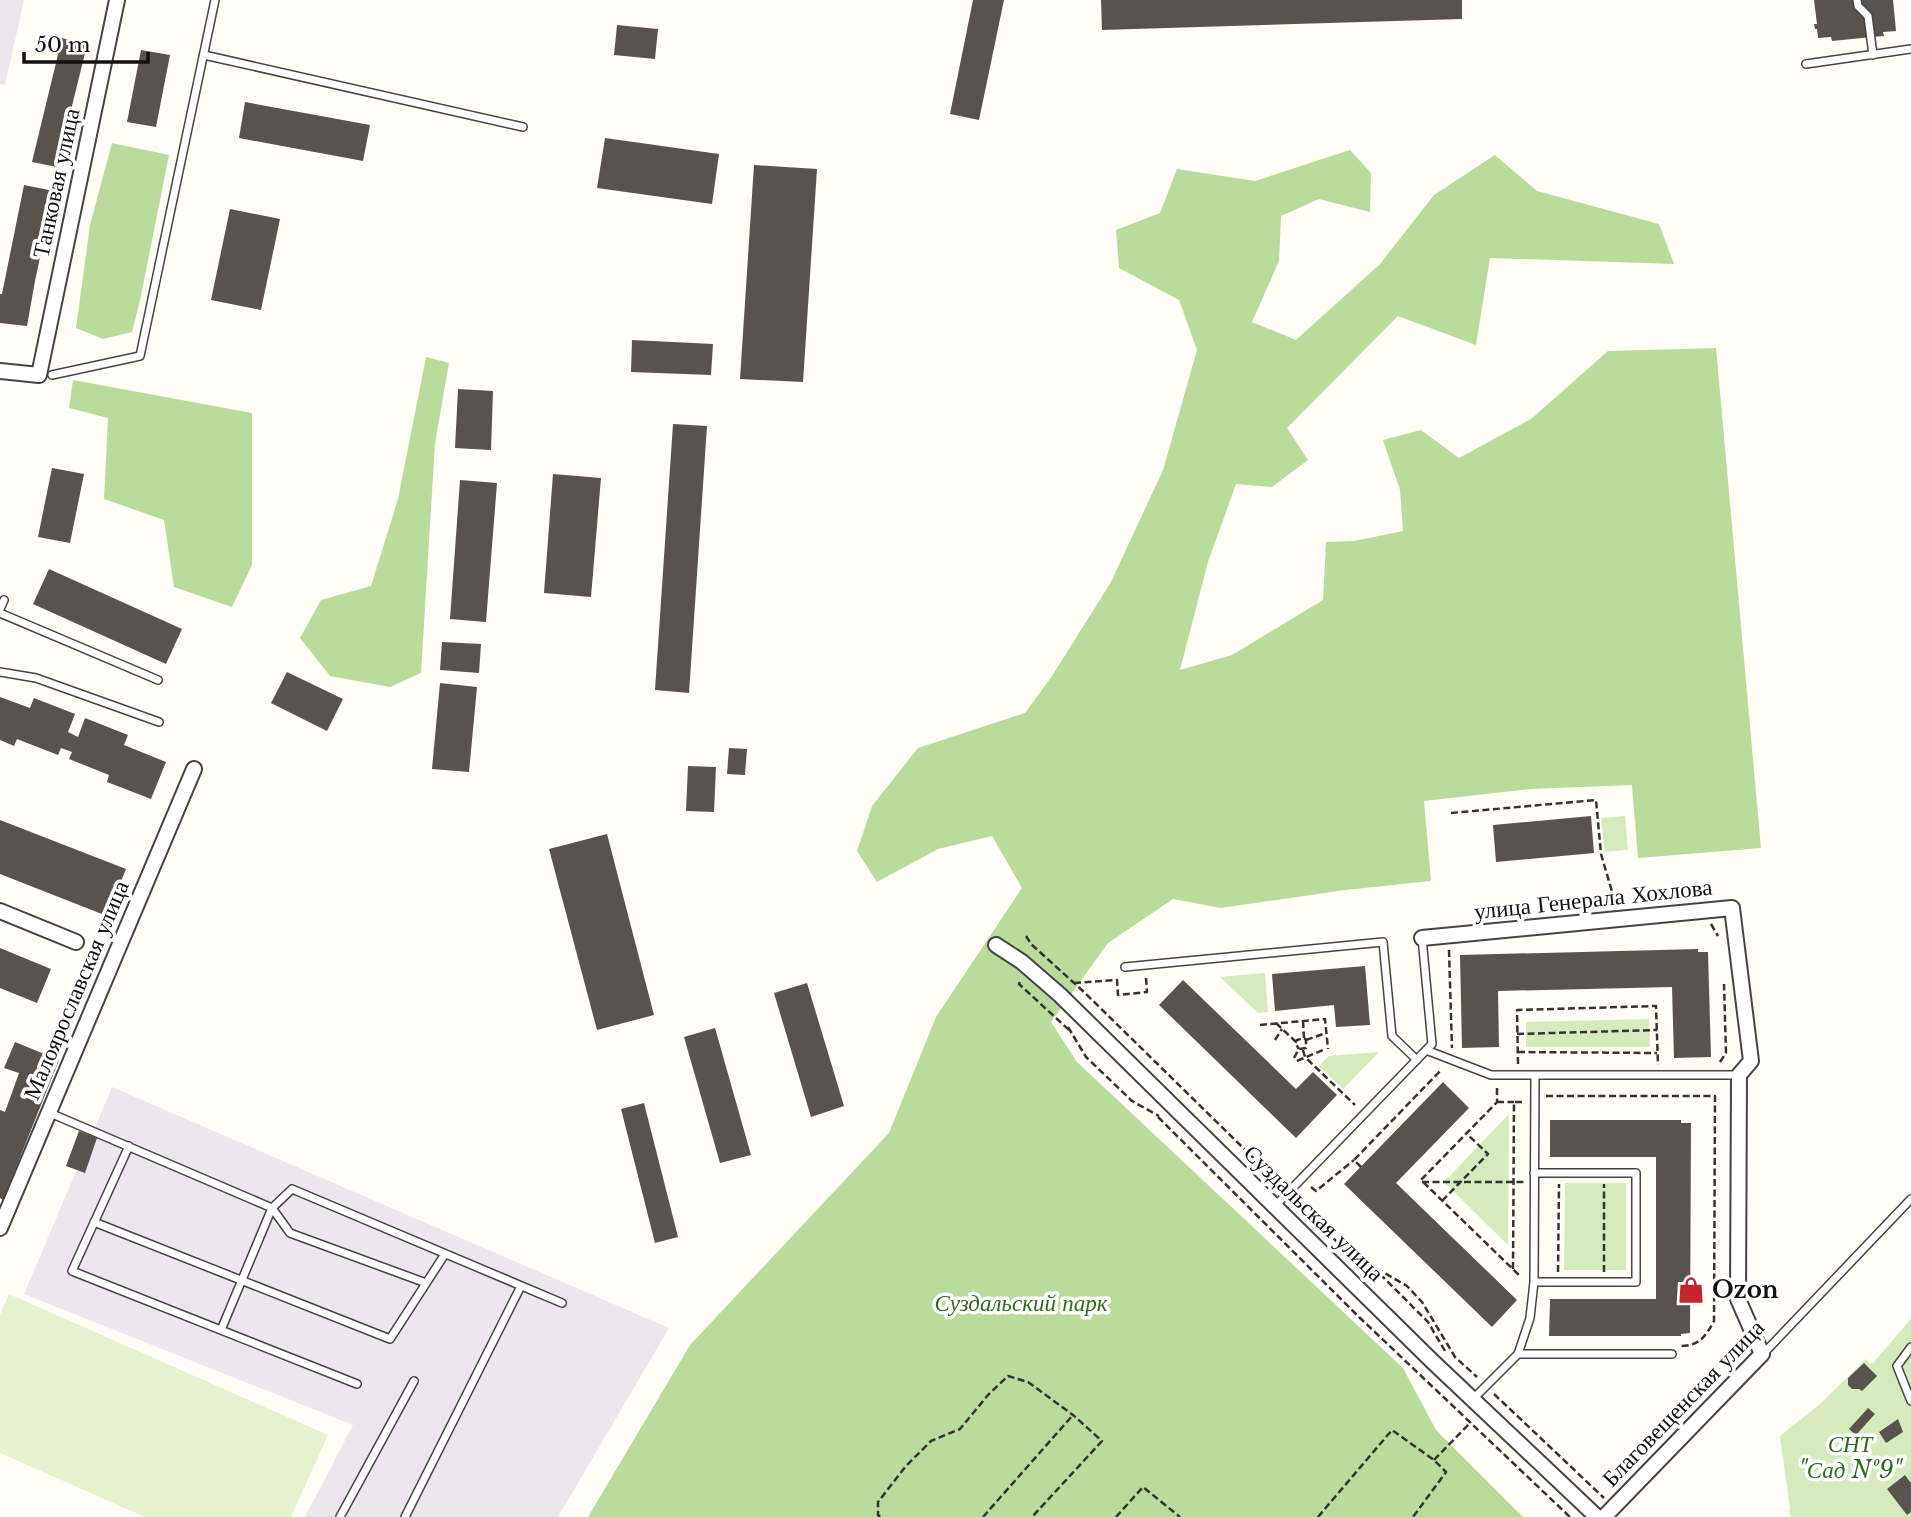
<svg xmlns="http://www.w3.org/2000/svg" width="1911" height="1517" font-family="'Libre Baskerville',serif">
<rect width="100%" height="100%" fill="#fffdf5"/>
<path fill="#eee6ef" d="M0,0h24l-19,85 -5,-1z
M112,1087l557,241 -111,189h-253l48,-92 -329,-131z"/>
<path fill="#d5ebbd" d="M1625,816l3,34 -23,2 -4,-34z
M1265,973l3,39 -10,1 -38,-36z
M1649,1019l1,28h-124v-25z
M1379,1052l-36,37 -24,-23 10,-10z
M1509,1114l-1,131 -64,-63z
M1565,1183h61v87h-62z
M1911,1319v198h-120l-2,-6 1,-3 -10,-72 40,-32 46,-45 4,5 3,-1z"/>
<path fill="#b9dc9c" d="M112,143l57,12 -28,141 -9,36 -29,7 -27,-11 14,-103z
M1350,150l21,23 -1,39 -51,-13 -38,17 -2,45 -27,61 44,18 84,-76 54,-69 61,-40 42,36 122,33 15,40 -184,-6 -14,87 -78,-29 -111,112 21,32 -36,27 -36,-3 -28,78 -28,108 52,-15 91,-55 3,-58 28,-1 49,-10 -3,-41 -17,-50 38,-10 38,28 72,-39 77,-68 108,-3 45,500 -123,10 -6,-73 -101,4 -107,12 7,80 -86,9 -124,18 -48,-9 -65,44 -57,79 26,40 326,306 33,62 87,87h-935l102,-172 199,-212 47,-116 86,-129 -30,-52 -54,13 -61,33 -20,-31 15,-45 46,-58 107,-35 27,-37 59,-94 52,-112 34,-120 -18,-50 -60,-32 -3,-38 44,-17 17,-44 78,12z
M426,357l23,6 -14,80 -14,230 -31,14 -60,-11 -30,-38 21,-38 50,-14 27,-87z
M73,380l179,33v152l-20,42 -58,-20 -10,-67 -60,-21 4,-81 -39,-10z"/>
<path fill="#e6f2cf" d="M9,1294l319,141 -37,82h-146l-145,-64v-138z"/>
<path fill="#5a524d" d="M973,0h31l-25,120 -29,-6z
M1101,0h361v19l-360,11z
M1814,0h79l3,31 -13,1 1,4 -12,1 -40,4 -1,-4 -13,1 -1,-9h-2l-1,-5h3z
M617,25l41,4 -3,30 -41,-4z
M62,38l25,7 -30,122 -25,-5z
M141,50l29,5 -14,72 -29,-5z
M245,102l125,23 -7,36 -124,-23z
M605,138l114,16 -7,50 -115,-16z
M754,165l63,4 -14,213 -63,-3z
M24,185l30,6 -19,90 -8,45 -27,-3v-29h2z
M230,209l50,10 -19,91 -50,-10z
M632,340l81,4 -2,31 -80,-3z
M458,389l35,2 -2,59 -36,-2z
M673,424l34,2 -18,267 -34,-3z
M52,468l32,6 -14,69 -32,-6z
M553,474l48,4 -10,119 -47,-4z
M460,480l37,3 -11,139 -36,-3z
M49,569l133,60 -16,35 -133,-60z
M442,642l39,2 -2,29 -39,-3z
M287,672l56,27 -16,32 -56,-28z
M440,683l37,4 -8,85 -37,-3z
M0,697l30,11 4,-10 41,16 -7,18 10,5 7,-19 43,17 -4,10 42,17 -15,37 -44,-17 2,-7 -40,-16 3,-7 -11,-4 -3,7 -41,-16 -3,7 -14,-6z
M729,748l18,1 -2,26 -18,-1z
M688,766l28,1 -2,45 -28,-1z
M1591,816l3,37 -98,9 -3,-37z
M0,820l126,49 -19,47 -107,-42z
M607,834l47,181 -57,15 -48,-181z
M0,948l51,21 -14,34 -37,-15z
M1698,949v3h10l3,105 -37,1 -2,-71 -174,4 1,56 -37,1 -2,-93z
M1365,966l5,59 -34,2 -2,-22 -59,6 -3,-37z
M1183,980l113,109 17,-17 24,23 -41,43 -137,-133z
M807,983l37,123 -33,11 -37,-124z
M715,1028l36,127 -31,8 -36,-126z
M15,1042l44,18 -56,140 -3,-2v-88l5,2 14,-39 -15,-5z
M1443,1082l26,26 -73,75 121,117 -25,27 -148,-143z
M644,1103l34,134 -23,6 -34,-134z
M1550,1120h131v3h10l-1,210 -9,1v2h-132l1,-37h106v-142h-106z
M79,1131l18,7 -12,35 -19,-7z
M1864,1363l13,13 -15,15 -3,-2h-7l-4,-4v-7z
M1868,1408l7,6 -19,21 -7,-6z
M1898,1419l5,13 -17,11 -7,-11z
M1905,1475l6,8v29l-4,3 -20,-26z"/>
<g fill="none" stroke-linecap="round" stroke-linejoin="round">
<defs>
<path id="lane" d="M1857,0l1,6 10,10 5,39
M204,55l319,72
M1806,64l105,-15
M52,375l88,-19 75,-356
M0,609l4,-9
M0,613l158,67
M0,672l36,6 123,44
M1125,967l258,-25 9,94 25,24
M1426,1050l65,25h248
M50,1113l222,95 20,-19 270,114
M129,1146l-57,125 285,113
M1275,1206l157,-162 -10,-106
M272,1208l18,25 136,50
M94,1222l296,117 55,-85
M1534,1282h102v-109h-102
M221,1330l51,-122
M1911,1347l-14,19 14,35
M1518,1354h154
M1763,1354l148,-155
M1473,1399l45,-45 12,-36 4,-36 1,-207
M340,1517l74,-136
M405,1517l116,-231"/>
<path id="street" d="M0,371l39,4 78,-375
M0,911l76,31
M1422,938l310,-30 19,153 -12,14 -1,224 24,55 -158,163
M996,945l26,17 38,33 372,366 165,156
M0,1228c66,-153 128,-306 194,-459"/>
</defs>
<use href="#lane" stroke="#444" stroke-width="10"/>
<use href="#street" stroke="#444" stroke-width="18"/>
<path stroke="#333" stroke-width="2.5" stroke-dasharray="7 3.5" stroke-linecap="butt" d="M1451,813l145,-13 5,54 15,51
M1711,924l7,12
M1026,936l5,8 53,48 196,192
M1449,950l3,98
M1020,982l-1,2 50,46
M1074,983l43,-3 1,15 29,-3 -1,-14
M1303,1021l1,17
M1276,1023l20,19
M1260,1025l65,-6 3,30
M1068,1027l18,30 46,44 27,15
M1517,1034l140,-4
M1275,1040l7,-11
M1306,1040l20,-7
M1303,1050l2,7 50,48
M1518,1052l139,1
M1294,1058l5,-9 7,-1v-8l-2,-2 -7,2 -2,3 4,6
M1297,1061l26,-11
M1720,1062l6,-9 -2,-69
M1518,1064l-1,-54 139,-4 2,59
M1497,1088v14l-76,78 100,97
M1546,1096h169l-1,225c-8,15 -15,25 -33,25
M1497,1102h17
M1158,1117l201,200 211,200
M1361,1167l-7,-7 88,-91
M1422,1182h102
M1311,1187l5,4 38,-31
M1297,1201l48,49 62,36 15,16 33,55 22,20
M1442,1201l46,-47 -21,-20
M1352,1259l31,18 45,45 17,29
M1513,1269l1,-167h8
M1558,1272l1,-88
M1604,1272v-88
M1494,1394l110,104
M1434,1460l37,-38
M880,1517l-2,-2v-13l28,-36 25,-25 29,-12 28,-34 20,-19 20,6 45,33 29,26 -70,76
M983,1517l90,-102
M1116,1517l27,-30 37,30
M1318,1517l74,-87 42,30 12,12 -33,45"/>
<use href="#lane" stroke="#fff" stroke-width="7"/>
<use href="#street" stroke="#fff" stroke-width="14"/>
</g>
<defs>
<symbol id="shop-bare" viewBox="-9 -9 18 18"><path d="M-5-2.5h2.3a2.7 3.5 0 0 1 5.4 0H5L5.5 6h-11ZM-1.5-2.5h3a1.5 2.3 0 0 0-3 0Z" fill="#c4262e" stroke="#fff" stroke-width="2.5" paint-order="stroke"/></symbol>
</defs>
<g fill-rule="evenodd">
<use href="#shop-bare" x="1672" y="1271" width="38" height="38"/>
</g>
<g text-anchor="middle" stroke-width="7" stroke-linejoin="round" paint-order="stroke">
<g font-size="23" fill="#111" stroke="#fff">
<text transform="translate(56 183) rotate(-78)" y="8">Танковая улица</text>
<text transform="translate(1593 899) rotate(-6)" y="8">улица Генерала Хохлова</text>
<text transform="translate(76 990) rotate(-67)" y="8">Малоярославская улица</text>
<text transform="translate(1314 1213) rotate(44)" y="8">Суздальская улица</text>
<text transform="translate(1683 1403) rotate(-46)" y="8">Благовещенская улица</text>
</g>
<g font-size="23" font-weight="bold" fill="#111" stroke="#fff" text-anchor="start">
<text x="1712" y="1298">Ozon</text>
</g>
<g font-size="23" font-style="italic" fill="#2f6b1f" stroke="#fff">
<text x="1021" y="1311">Суздальский парк</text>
<text x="1850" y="1452">СНТ<tspan x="1850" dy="26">"Сад №9"</tspan></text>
</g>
</g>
<path d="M24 52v10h124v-10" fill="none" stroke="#111111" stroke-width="3.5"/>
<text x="35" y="52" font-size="21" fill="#111111" stroke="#ffffff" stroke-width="5" paint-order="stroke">50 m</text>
</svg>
